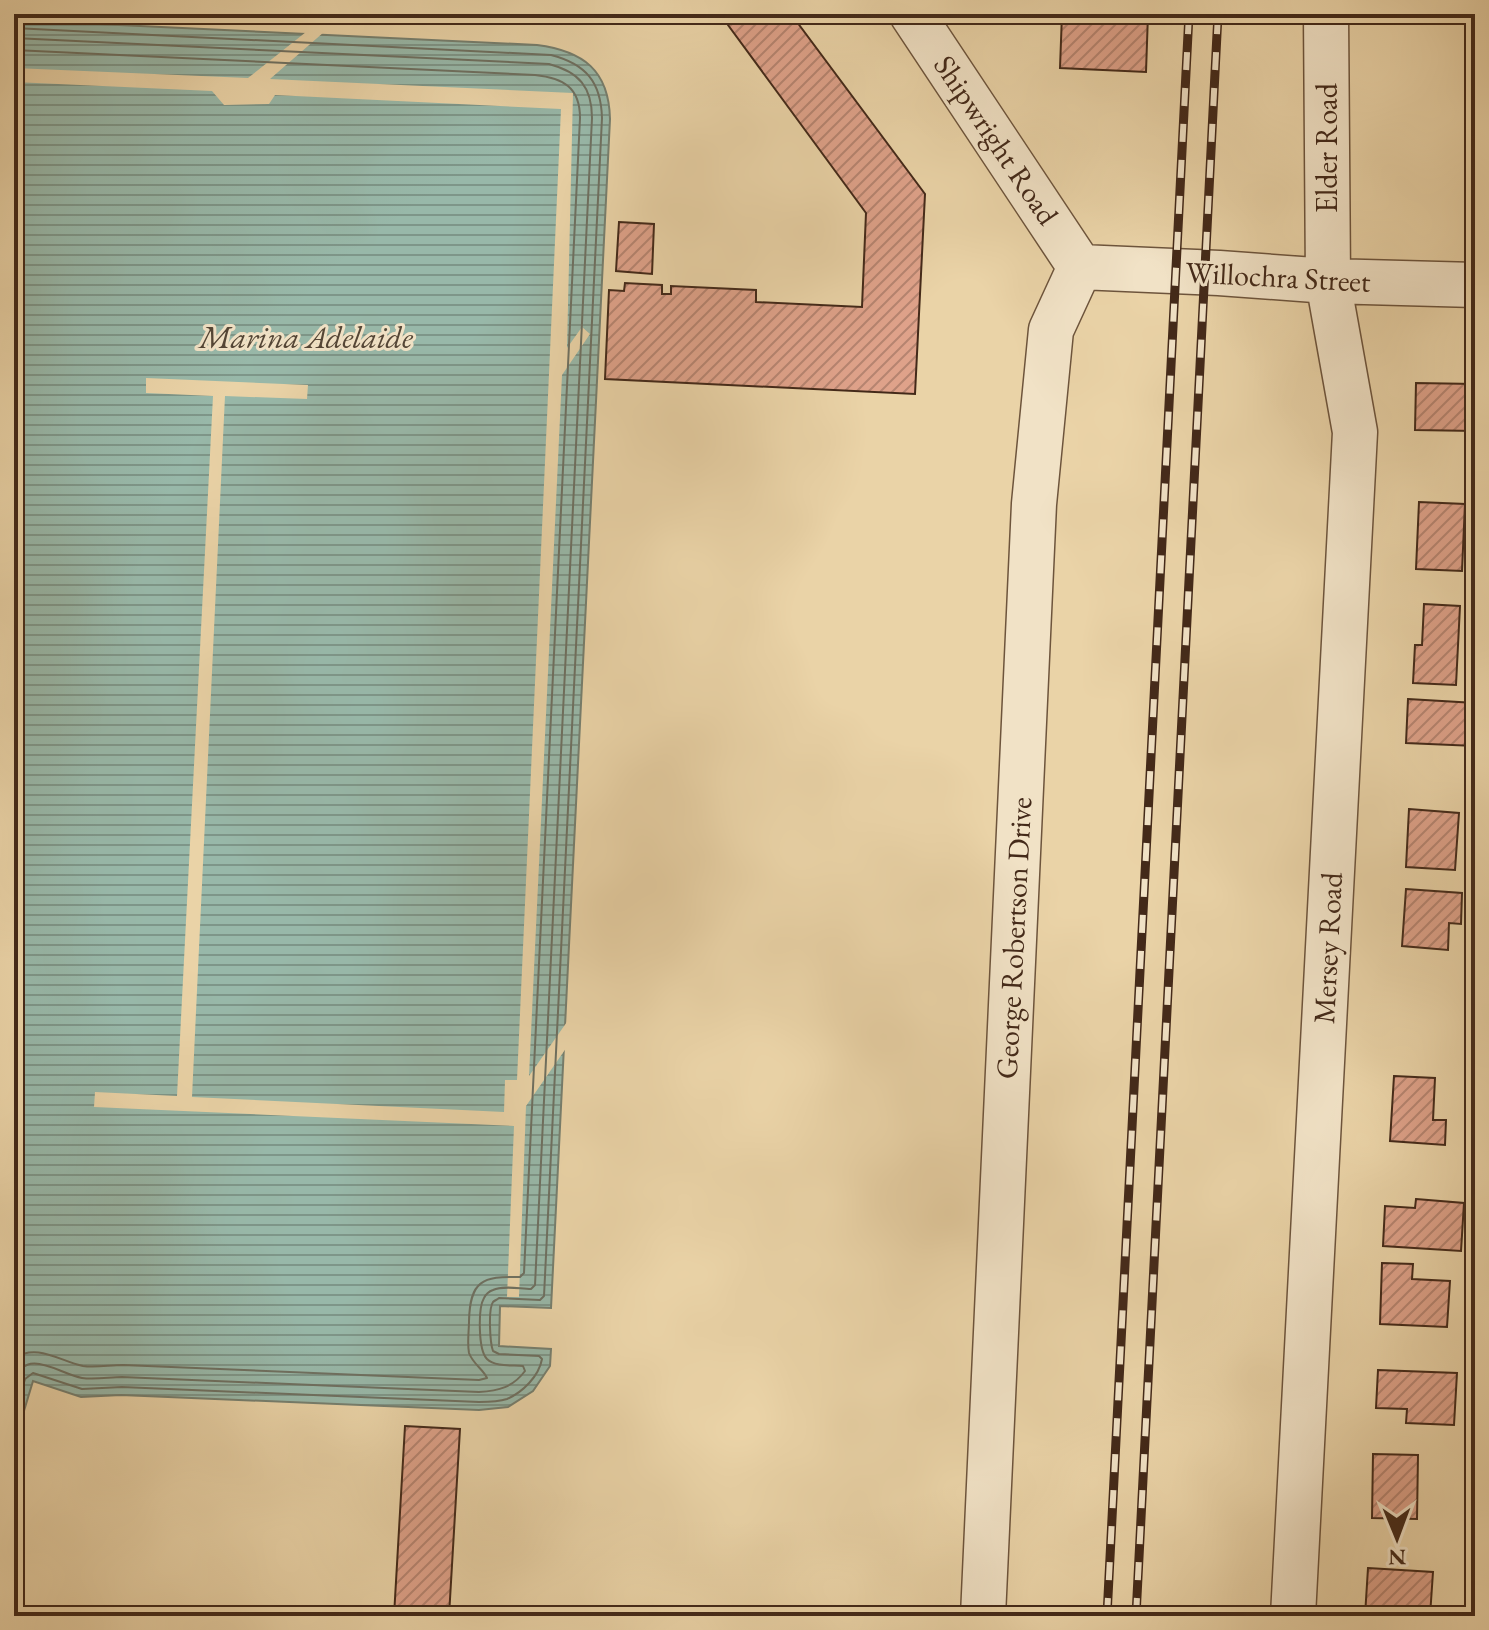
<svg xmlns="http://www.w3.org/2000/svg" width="1489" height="1630" font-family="'EB Garamond',serif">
<defs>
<pattern id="water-rules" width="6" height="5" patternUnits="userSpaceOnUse" patternTransform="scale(2)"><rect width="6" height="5" fill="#98b8a9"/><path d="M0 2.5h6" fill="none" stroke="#7e9689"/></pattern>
<pattern id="building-hatch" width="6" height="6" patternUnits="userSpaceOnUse" patternTransform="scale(2)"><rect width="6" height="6" fill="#dfa28a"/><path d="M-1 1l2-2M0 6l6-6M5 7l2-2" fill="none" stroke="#b68470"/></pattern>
</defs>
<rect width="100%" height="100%" fill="#ead3a7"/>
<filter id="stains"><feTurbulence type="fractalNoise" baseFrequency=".0025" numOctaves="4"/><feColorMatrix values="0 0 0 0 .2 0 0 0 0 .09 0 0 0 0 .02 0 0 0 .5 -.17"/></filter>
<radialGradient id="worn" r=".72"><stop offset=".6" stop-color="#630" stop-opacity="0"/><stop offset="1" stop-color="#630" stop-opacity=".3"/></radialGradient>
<path fill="url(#water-rules)" stroke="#767f6f" stroke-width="2" d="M14,20l523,25c46,6 72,25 73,74l-59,1189 -51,-2 -1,40 52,3 -1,17 -17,25 -25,16 -29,3 -358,-15 -40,2 -48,-16 -19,63z"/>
<path fill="#ead3a7" d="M306,32h18l-54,47 303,14 -6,255 15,-21 8,7 -28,41 -33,701 40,-57v25l-43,62 -7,191h-12l7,-171 -420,-19 1,-15 82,4 36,-700 -67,-3v-15l162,7 -1,14 -82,-3 -33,701 312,15 1,-32h12l44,-971 -286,-14 -6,9 -45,1 -12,-14 -198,-9v-14l234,10z"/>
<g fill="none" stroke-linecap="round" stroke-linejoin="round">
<path stroke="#6e7061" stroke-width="2" d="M14,28l537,27c35,9 50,27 51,63l-58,1178 -4,4 -41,-2c-2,2 -4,2 -6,4 -5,7 -3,41 0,49l6,3 40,2 3,3c-3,17 -19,33 -35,40 -9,3 -19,3 -28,3l-357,-15 -40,2 -49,-16 -8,6 -11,37
M14,38l535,26c30,8 43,23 43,54l-57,1167 -4,4c-11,0 -27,-4 -38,1 -3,1 -7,4 -9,8 -6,10 -6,52 3,61 8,8 25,6 36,7l2,5c-12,16 -26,20 -46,21l-357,-15c-12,0 -27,3 -40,1 -23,-4 -56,-32 -68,3
M14,50l521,25c28,3 45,12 45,43l-56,1155 -4,4c-38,-1 -50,4 -51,44 0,10 -2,22 0,32 4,11 14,16 18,25l-8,2 -356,-15c-13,0 -28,3 -40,1 -24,-5 -45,-23 -69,-8"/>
</g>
<path fill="url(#building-hatch)" stroke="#432919" stroke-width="2" d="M743,14h48l134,180 -10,200 -310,-15 4,-89 15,1 1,-8 37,2v9h9v-8l85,4v12l106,5 4,-94 -138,-188z
M1062,14h86l-2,58 -86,-4z
M619,222l35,2 -2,50 -36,-3z
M1416,383l59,1v47l-60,-1z
M1419,502l46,2 -3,67 -46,-2z
M1424,604l36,2 -4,79 -43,-2 2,-38h7z
M1408,699l67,4v43l-69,-3z
M1409,809l50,4 -4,57 -49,-3z
M1406,889l56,4 -1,31 -12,-1 -1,27 -46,-4z
M1394,1076l41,2 -2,42h13l-1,25 -55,-4z
M1416,1199l48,4 -3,48 -78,-5 2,-40 30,2z
M1382,1263l31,1 -1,15 38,2 -3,46 -67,-3z
M1378,1370l79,3 -3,52 -48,-2 1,-14 -31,-1z
M405,1426l55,3 -11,187h-55z
M1373,1454l45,1 -1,64 -45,-1z
M1368,1568l65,4 -3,44h-65z"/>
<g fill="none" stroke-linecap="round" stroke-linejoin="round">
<defs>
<path id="minor" d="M912,14l168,253
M1080,267l139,6 109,8 147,4
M983,1616l51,-1112 17,-174 29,-63
M1293,1616l62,-1184 -27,-151 -2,-267"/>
</defs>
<use href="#minor" stroke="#6d543c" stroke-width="47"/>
<use href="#minor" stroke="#f1e2c6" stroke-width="44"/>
<defs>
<path id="rail" d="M1107,1616l82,-1602
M1136,1616l82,-1602"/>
</defs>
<use href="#rail" stroke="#432919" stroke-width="9"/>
<use href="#rail" stroke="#f1e2c6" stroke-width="6" stroke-dasharray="18" stroke-linecap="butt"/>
</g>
<g text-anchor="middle" stroke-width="6" stroke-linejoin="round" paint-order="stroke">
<g font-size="30" fill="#432919" stroke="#f1e2c6">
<text transform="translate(996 140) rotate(56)" y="10">Shipwright Road</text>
<text transform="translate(1327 148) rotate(-90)" y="10">Elder Road</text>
<text transform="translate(1278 277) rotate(3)" y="10">Willochra Street</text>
<text transform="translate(1014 938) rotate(-87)" y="10">George Robertson Drive</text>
<text transform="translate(1328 948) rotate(-87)" y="10">Mersey Road</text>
</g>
<g font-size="32" font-style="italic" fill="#544636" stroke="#f1e2c6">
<text x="306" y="348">Marina Adelaide</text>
</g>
</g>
<rect width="1489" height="1630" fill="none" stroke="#ead3a7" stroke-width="48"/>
<rect x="16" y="16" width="1457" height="1598" fill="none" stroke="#432919" stroke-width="4"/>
<rect x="24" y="24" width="1441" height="1582" fill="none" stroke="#432919" stroke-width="2"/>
<g transform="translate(1397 1538) rotate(179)" stroke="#f1e2c6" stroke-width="6" paint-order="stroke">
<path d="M0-6L14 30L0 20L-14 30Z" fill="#432919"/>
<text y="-12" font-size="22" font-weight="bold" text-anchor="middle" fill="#432919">N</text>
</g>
<rect width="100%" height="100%" filter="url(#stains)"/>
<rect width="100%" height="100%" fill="url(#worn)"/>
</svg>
